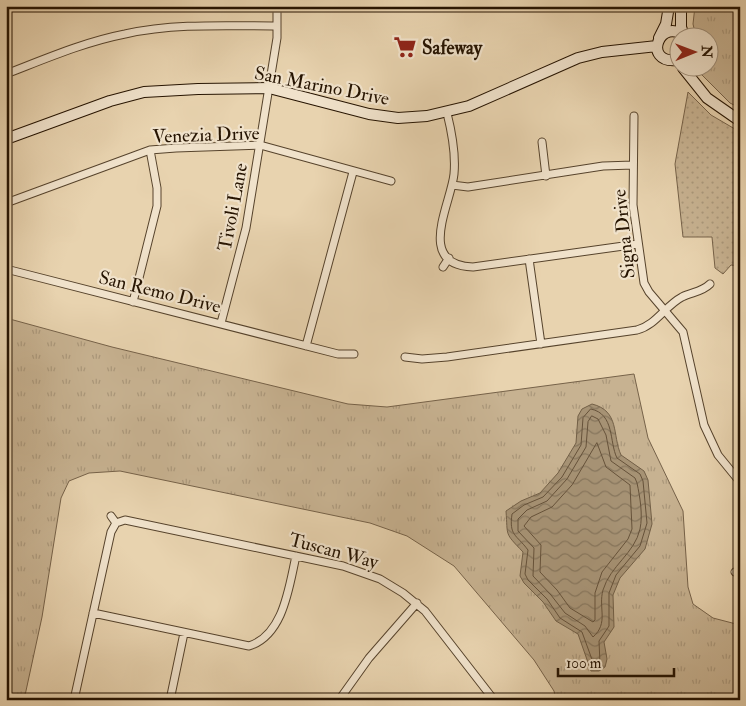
<svg xmlns="http://www.w3.org/2000/svg" width="746" height="706" font-family="'IM FELL Double Pica',serif">
<defs>
<pattern id="grass-tufts" width="24" height="20" patternUnits="userSpaceOnUse" patternTransform="scale(1.25)"><rect width="24" height="20" fill="#c7b291"/><path d="M3 7l-1-3M5 7V3M7 7l1-3M15 17l-1-3M17 17v-4M19 17l1-3" fill="none" stroke="#ab987b"/></pattern>
<pattern id="park-dots" width="8" height="8" patternUnits="userSpaceOnUse" patternTransform="scale(1.25)"><rect width="8" height="8" fill="#c7b291"/><path d="M2 2h.1M6 6h.1" fill="none" stroke="#ab987b" stroke-width="1.8" stroke-linecap="round"/></pattern>
<pattern id="water-waves" width="16" height="10" patternUnits="userSpaceOnUse" patternTransform="scale(1.25)"><rect width="16" height="10" fill="#a69274"/><path d="M0 5q4-4 8 0t8 0" fill="none" stroke="#87765d"/></pattern>
</defs>
<rect width="100%" height="100%" fill="#e8d3af"/>
<filter id="stains"><feTurbulence type="fractalNoise" baseFrequency=".004" numOctaves="4"/><feColorMatrix values="0 0 0 0 .2 0 0 0 0 .09 0 0 0 0 .02 0 0 0 .5 -.17"/></filter>
<radialGradient id="worn" r=".72"><stop offset=".6" stop-color="#630" stop-opacity="0"/><stop offset="1" stop-color="#630" stop-opacity=".3"/></radialGradient>
<path fill="url(#grass-tufts)" stroke="#766249" d="M695,6h45v102l-10,-5 -30,-30 -2,-5h10v-30l-12,-1 -3,-13z
M6,318l106,29 236,57 39,3 247,-33 14,64 35,73 5,76 5,17 20,14 27,7v75h-184l-2,-9 -20,-31 -80,-94 -47,-30 -37,-13 -250,-52 -31,2 -20,8 -8,17 -19,119 -18,83h-18z"/>
<path fill="url(#park-dots)" stroke="#766249" d="M688,92l23,23 29,17v134l-9,-1 -8,9 -8,-6 -3,-31h-29l-8,-73z"/>
<path fill="url(#water-waves)" stroke="#725f46" d="M592,404c28,7 20,31 29,51l23,16 4,9 4,44 -7,25 -25,29 -7,17 1,32 -10,15 3,17 -2,8 -6,4h-8l-13,-37 -22,-13 -13,-19 -19,-19 -4,-7 3,-24c-19,-20 -15,-15 -17,-41l15,-10 19,-8 18,-20 18,-30 2,-27 4,-7z"/>
<g fill="none" stroke-linecap="round" stroke-linejoin="round">
<path stroke="#66523a" stroke-width="1" d="M591,409c24,5 18,33 26,49l23,16 3,7 4,42 -7,23 -24,29 -7,18v33l-10,15 1,23 -4,2 -2,-1 -12,-33 -22,-14 -13,-19 -19,-19 -3,-6 3,-24c-12,-16 -19,-14 -16,-36l12,-9 19,-8 19,-20 19,-32 2,-27z
M592,416l6,3 8,16 5,26 24,17 2,5c3,14 6,32 3,46 -5,24 -30,37 -37,61 -5,18 6,33 -10,47l-8,-11 -20,-13 -14,-18 -18,-19 1,-28 -16,-17v-12l9,-9 20,-9 20,-22 19,-32 2,-25z
M597,443l9,24 24,18 2,44 -4,10 -26,33 -7,21v27l-2,2 -23,-14 -13,-18 -17,-18 1,-27 -17,-19 7,-9 21,-10 20,-22z"/>
<defs>
<path id="street" d="M6,74c39,-15 78,-32 119,-40 50,-11 102,-8 152,-8
M447,113c5,20 9,40 7,61 -3,30 -39,91 19,93l165,-23
M634,116l-1,89 11,78 5,9 34,40 21,93 14,30 22,27
M542,142l4,34
M452,185l16,2 135,-21 30,-1
M6,203l144,-53 26,-2 84,-3 131,36
M529,259l12,85
M443,267l6,-9
M6,269l332,85h16
M133,302l24,-96v-18l-7,-38
M221,323l25,-95 31,-190v-32
M306,346l47,-174
M405,357l17,2 25,-2 190,-27c19,-5 28,-24 45,-33 10,-5 20,-5 28,-13
M111,516l5,7
M735,572l5,-2
M93,613l156,33c35,-11 40,-60 47,-90
M74,700l37,-168 5,-9 9,-3 218,46 37,13 23,14 22,18 69,89
M170,700l14,-67
M339,700l30,-42 48,-55"/>
<path id="secondary" d="M681,6v21l3,9
M659,38l7,-14 3,-18
M678,60c-38,5 -17,-47 8,-22
M683,68l24,30 33,23
M6,139l104,-38 34,-9 54,-3 71,-1 100,26 29,4 29,-2 42,-10 109,-48 24,-6 55,-6"/>
</defs>
<use href="#street" stroke="#56432c" stroke-width="9"/>
<use href="#secondary" stroke="#251301" stroke-width="12"/>
<use href="#street" stroke="#f0e2cb" stroke-width="7"/>
<use href="#secondary" stroke="#f0e2cb" stroke-width="10"/>
</g>
<defs>
<symbol id="supermarket-bare" viewBox="-9 -9 18 18"><path d="M-6-5.5h2.5l.6 2H6L4.5 2H-2.5L-4.4-4H-6ZM-1.5 3.2a1.3 1.3 0 1 0 .1 0ZM3 3.2a1.3 1.3 0 1 0 .1 0Z" fill="#8f2418" stroke="#f0e2cb" stroke-width="2.5" paint-order="stroke"/></symbol>
</defs>
<g fill-rule="evenodd">
<use href="#supermarket-bare" x="389" y="31" width="32" height="32"/>
</g>
<g text-anchor="middle" stroke-width="4.5" stroke-linejoin="round" paint-order="stroke">
<g font-size="19" font-weight="bold" fill="#251301" stroke="#f0e2cb" text-anchor="start">
<text x="422" y="54">Safeway</text>
</g>
<g font-size="19" fill="#251301" stroke="#f0e2cb">
<text transform="translate(322 85) rotate(11)" y="7">San Marino Drive</text>
<text transform="translate(206 134) rotate(-2)" y="7">Venezia Drive</text>
<text transform="translate(232 207) rotate(-79)" y="7">Tivoli Lane</text>
<text transform="translate(623 234) rotate(-96)" y="7">Signa Drive</text>
<text transform="translate(160 291) rotate(14)" y="7">San Remo Drive</text>
<text transform="translate(334 550) rotate(15)" y="7">Tuscan Way</text>
</g>
</g>
<rect width="746" height="706" fill="none" stroke="#e8d3af" stroke-width="25"/>
<rect x="8" y="8" width="731" height="691" fill="none" stroke="#251301" stroke-width="2.5"/>
<rect x="12" y="12" width="721" height="681" fill="none" stroke="#251301"/>
<g transform="translate(694 52) rotate(89)"><circle r="24" fill="#f0e2cb" stroke="#9f8f7a"/>
<path d="M0-4L9 19L0 12L-9 19Z" fill="#8f2418"/>
<text y="-8" font-size="14" font-weight="bold" text-anchor="middle" fill="#251301">N</text>
</g>
<path d="M558 668v8h116v-8" fill="none" stroke="#251301" stroke-width="2.5"/>
<text x="566" y="668" font-size="15" fill="#251301" stroke="#f0e2cb" stroke-width="4" paint-order="stroke">100 m</text>
<rect width="100%" height="100%" filter="url(#stains)"/>
<rect width="100%" height="100%" fill="url(#worn)"/>
</svg>
